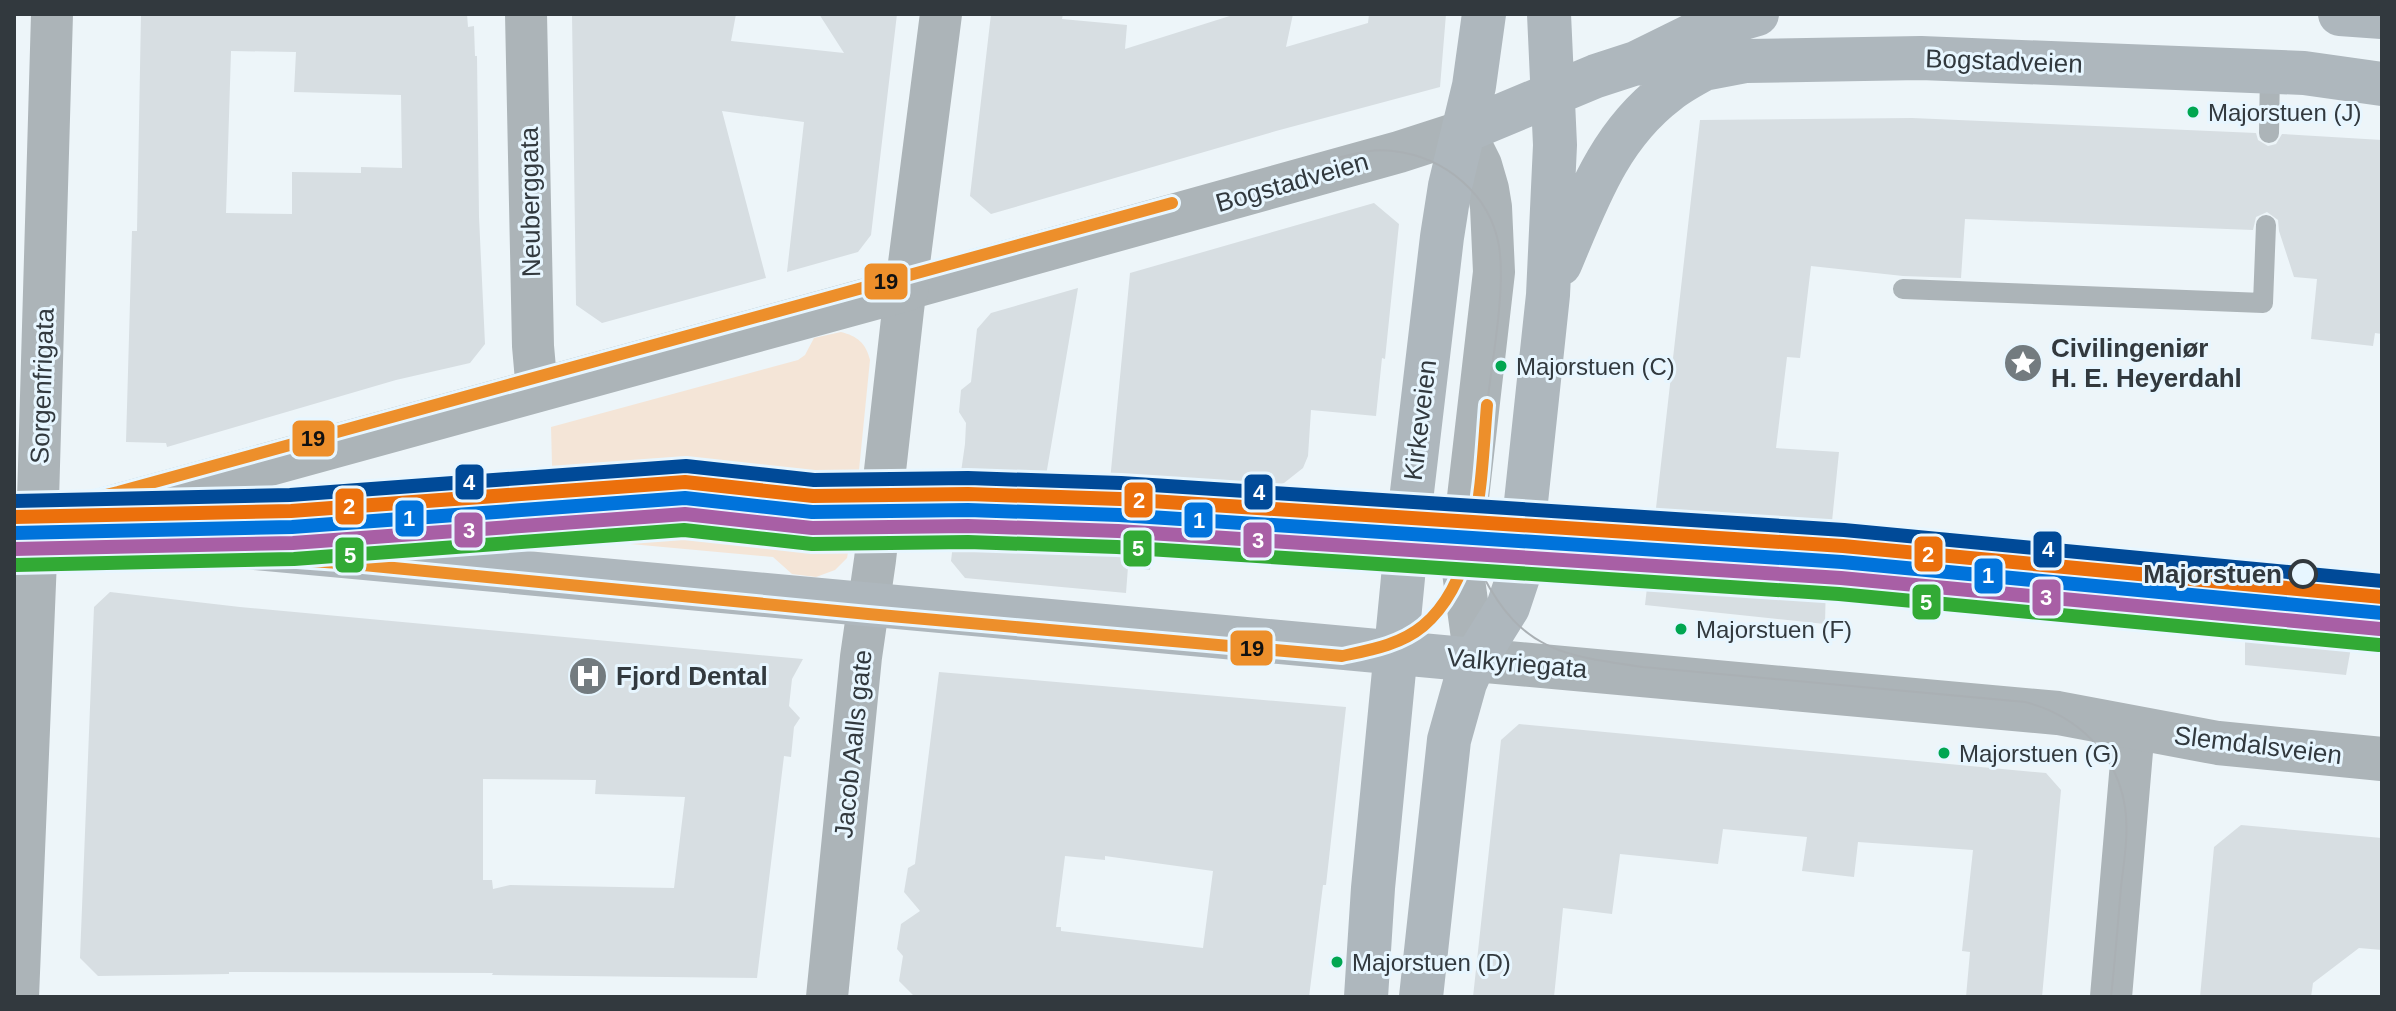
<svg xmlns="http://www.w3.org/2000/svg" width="2396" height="1011" font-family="Arial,sans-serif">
<rect width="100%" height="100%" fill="#edf5f9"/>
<path fill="#f4e5d7" d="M841,332c16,4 25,11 29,28l-16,160 -7,38 -12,12 -19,7 -24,-3 -19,-17 -219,-20 -3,-110 247,-67 7,-5 9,-17z
M351,483l6,4 -3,15 5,9 -1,5 -62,-5 -8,-4 5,-7z"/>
<path fill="#d7dee2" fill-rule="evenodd" d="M141,14h326l1,13 6,-1 1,30h2l2,161 6,127 -15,19 -74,17 -229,67 -1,-4 -40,-1 6,-211h5zM231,51l65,1 -2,40 107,3 1,73 -41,-1v6l-69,-1v42l-66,-1z
M572,14h164l-5,27 113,12 -25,-39h78l-26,221 -13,17 -71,20 17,-150 -82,-11 44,167 -164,45 -26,-18z
M991,14h72l-1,5 65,6 -2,24 111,-35h57l-7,33 82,-24 1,-9h77l-6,73 -164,44 -285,83 -21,-18z
M1912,118l344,15 2,7 10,6 8,-2 6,-10 100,6v194l-7,-1 -2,13 -62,-7 6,-60 -23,-2 -15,-46 -1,-11 -11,-8 -11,5 -3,13 -288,-11 -4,59 -58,-2 -92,-10 -11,92 -13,-1 -11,91 63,4 -13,129 -1,43 -180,-19 55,-485z
M1374,203l25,21 -14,135 -3,-1 -6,58 -65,-6 -3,46 -5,12 -19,15 -11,4 -114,-7 -9,90 -22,-3 -2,26 -161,-15 -14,-17 3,-25 -9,-10 3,-24 10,-9 7,-49 1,-21 -7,-11 2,-22 10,-8 6,-53 14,-16 87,-25 -37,217 66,7 23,-239z
M110,592l130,15 563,52 -11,20 -3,27 11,12 -6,9 -3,30 -7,-1 -27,222 -265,-3 1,-2 -264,-1v2l-131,2 -18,-18 14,-351zM483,779l113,1 -1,14 90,3 -11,91 -164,-3 -17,4 -1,-9h-9z
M2245,621l109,10 -8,44 -101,-10z
M939,672l407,35 -20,178h-3l-14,112 -396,-2 -14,-14 4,-25 -6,-7 4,-25 19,-13 -16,-19 4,-24 7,-4zM1065,856l40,4v-4l108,15 -10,77 -142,-17v-4h-5z
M1519,724l527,49 15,17 -19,207h-76l4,-45 -8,-1 11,-101 -115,-8 -4,35 -52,-6 5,-34 -84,-8 -5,35 -98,-10 -8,60 -49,-6 -9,89h-81l28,-257z
M2241,825l141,13v112l-23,-2 -46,35 -2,14h-111l14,-150z"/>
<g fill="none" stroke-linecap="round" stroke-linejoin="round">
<path stroke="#acb4b8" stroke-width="20" d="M2269,133l1,-62
M1903,289l360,14 3,-78"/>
<path stroke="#acb4b8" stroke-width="42" d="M526,14l7,332 4,45
M907,289l492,-137 65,-21 17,34 7,24 3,18 3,65 -30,260 -1,40 12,88
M18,997l19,-462 15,-521
M827,997l34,-340 14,-97 28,-250 38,-296
M2111,997l23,-269"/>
<path stroke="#acb4b8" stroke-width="44" d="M40,527l867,-238
M1475,660l583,53 160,30 164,16"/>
<path stroke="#aeb7bd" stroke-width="44" d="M2340,14l42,3
M1636,63l68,6 42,-8 175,-3 383,15 78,11
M1464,131l132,-55 40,-13 69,-34 52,-15
M1560,264c27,-64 49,-128 107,-172 11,-9 24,-16 37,-23
M14,526l1461,134
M1366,997l7,-109 35,-362 34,-289 8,-51 24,-100 10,-72
M1421,997l28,-257 16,-57 10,-23 33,-53 10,-30 30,-282 7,-150 -6,-131"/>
<path stroke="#aab0b4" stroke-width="2" d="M1333,159c20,-5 40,-11 60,-8 52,6 97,43 106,95 7,43 -7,115 -12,159
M1483,576c40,76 82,80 160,91l382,35c51,13 92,51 100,105 4,26 -1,54 -4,80 -3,36 -6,73 -10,110"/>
<defs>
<path id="tram-1" d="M26,511l30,-4 62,-15 1054,-289
M14,540l339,24 515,50 474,42c28,-6 58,-11 81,-30 58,-49 58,-151 64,-221"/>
</defs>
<use href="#tram-1" stroke="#e7f6ff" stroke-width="18"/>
<use href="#tram-1" stroke="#ed8f2b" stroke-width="12"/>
<defs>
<path id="metro-1" d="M14,533l278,-6 393,-29 127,14 156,-2 151,5 723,47 540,51"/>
<path id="metro-2" d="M14,549l279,-6 392,-29 127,14 156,-2 150,5 723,47 539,51"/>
<path id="metro-3" d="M14,517l277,-6 394,-29 128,14 155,-2 152,5 723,47 539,51"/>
<path id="metro-4" d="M15,565l279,-6 390,-29 128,14 156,-2 149,5 722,47 540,51"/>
<path id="metro-5" d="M14,501l276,-6 396,-29 128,14 154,-2 153,5 723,47 538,51"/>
</defs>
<use href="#metro-1" stroke="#e7f6ff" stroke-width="20"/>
<use href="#metro-2" stroke="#e7f6ff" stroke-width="20"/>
<use href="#metro-3" stroke="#e7f6ff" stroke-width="20"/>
<use href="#metro-4" stroke="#e7f6ff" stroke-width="20"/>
<use href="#metro-5" stroke="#e7f6ff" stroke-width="20"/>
<use href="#metro-1" stroke="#0073db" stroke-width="14"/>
<use href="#metro-2" stroke="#a85fa5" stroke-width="14"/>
<use href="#metro-3" stroke="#ec700c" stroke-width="14"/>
<use href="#metro-4" stroke="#32aa35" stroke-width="14"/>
<use href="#metro-5" stroke="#004a98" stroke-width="14"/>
</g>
<defs>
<symbol id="sight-disc" viewBox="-11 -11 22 22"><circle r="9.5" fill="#737b7f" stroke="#e7f6ff"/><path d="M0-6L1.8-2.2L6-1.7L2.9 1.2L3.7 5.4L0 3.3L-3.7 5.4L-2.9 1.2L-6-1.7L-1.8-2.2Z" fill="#fff"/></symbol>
<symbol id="hospital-disc" viewBox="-11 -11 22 22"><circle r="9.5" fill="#737b7f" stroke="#e7f6ff"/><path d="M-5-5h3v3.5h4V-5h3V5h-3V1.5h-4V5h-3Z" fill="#fff"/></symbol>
</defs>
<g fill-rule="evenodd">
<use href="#sight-disc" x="2001" y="341" width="44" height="44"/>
<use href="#hospital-disc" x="566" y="654" width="44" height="44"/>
</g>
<g fill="#00a651" stroke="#e7f6ff" stroke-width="3">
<circle cx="2193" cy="112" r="7"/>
<circle cx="1501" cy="366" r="7"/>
<circle cx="1681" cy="629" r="7"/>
<circle cx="1944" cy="753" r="7"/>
<circle cx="1337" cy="962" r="7"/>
</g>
<circle fill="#e7f6ff" stroke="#32393e" stroke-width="4" cx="2303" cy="574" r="13"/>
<g text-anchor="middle" stroke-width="6" stroke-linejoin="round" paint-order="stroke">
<g font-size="24" fill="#32393e" stroke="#e7f6ff" text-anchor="start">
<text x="2208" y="121">Majorstuen (J)</text>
<text x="1516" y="375">Majorstuen (C)</text>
<text x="1696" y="638">Majorstuen (F)</text>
<text x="1959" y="762">Majorstuen (G)</text>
<text x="1352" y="971">Majorstuen (D)</text>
</g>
<g font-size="26" fill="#32393e" stroke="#e7f6ff">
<text transform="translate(2004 61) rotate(2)" y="9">Bogstadveien</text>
<text transform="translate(1292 182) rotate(-16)" y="9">Bogstadveien</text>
<text transform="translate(530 202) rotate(-91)" y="9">Neuberggata</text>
<text transform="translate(42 386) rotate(-88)" y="9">Sorgenfrigata</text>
<text transform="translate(1420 420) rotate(-83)" y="9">Kirkeveien</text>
<text transform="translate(1517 663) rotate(5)" y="9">Valkyriegata</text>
<text transform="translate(853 744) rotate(-84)" y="9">Jacob Aalls gate</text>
<text transform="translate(2258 745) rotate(7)" y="9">Slemdalsveien</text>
</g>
<g font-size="26" font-weight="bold" fill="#32393e" stroke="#e7f6ff" text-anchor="start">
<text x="2051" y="357">Civilingeniør<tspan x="2051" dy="30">H. E. Heyerdahl</tspan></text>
<text x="616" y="685">Fjord Dental</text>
</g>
<g font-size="26" font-weight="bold" fill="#32393e" stroke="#e7f6ff" text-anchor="end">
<text x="2282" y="583">Majorstuen</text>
</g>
</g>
<g stroke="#e7f6ff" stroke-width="3">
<rect x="863" y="262" width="46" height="39" rx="8" fill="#ed8f2b"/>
<rect x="291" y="419" width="45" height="39" rx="8" fill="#ed8f2b"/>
<rect x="454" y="463" width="31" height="38" rx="8" fill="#004a98"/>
<rect x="1243" y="473" width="31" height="38" rx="8" fill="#004a98"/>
<rect x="1123" y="481" width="31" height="38" rx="8" fill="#ec700c"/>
<rect x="334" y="487" width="31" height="39" rx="8" fill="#ec700c"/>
<rect x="394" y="499" width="31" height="39" rx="8" fill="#0073db"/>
<rect x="1183" y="501" width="31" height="38" rx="8" fill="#0073db"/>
<rect x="453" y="511" width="31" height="38" rx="8" fill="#a85fa5"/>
<rect x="1242" y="521" width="31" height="38" rx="8" fill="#a85fa5"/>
<rect x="1122" y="529" width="31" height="39" rx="8" fill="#32aa35"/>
<rect x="2032" y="530" width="31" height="39" rx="8" fill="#004a98"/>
<rect x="1913" y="535" width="31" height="38" rx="8" fill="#ec700c"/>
<rect x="334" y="536" width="31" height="38" rx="8" fill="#32aa35"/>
<rect x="1973" y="557" width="31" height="38" rx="8" fill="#0073db"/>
<rect x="2031" y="578" width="31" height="39" rx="8" fill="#a85fa5"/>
<rect x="1911" y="583" width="31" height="38" rx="8" fill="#32aa35"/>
<rect x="1229" y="629" width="45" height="38" rx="8" fill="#ed8f2b"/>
</g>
<g font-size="22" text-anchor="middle" font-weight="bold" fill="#fff">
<text x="469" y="490">4</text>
<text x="1259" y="500">4</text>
<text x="1139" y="508">2</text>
<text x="349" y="514">2</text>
<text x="409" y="526">1</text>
<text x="1199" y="528">1</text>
<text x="469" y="538">3</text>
<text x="1258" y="548">3</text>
<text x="1138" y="556">5</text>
<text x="2048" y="557">4</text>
<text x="1928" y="562">2</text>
<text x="350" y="563">5</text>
<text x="1988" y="583">1</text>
<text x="2046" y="605">3</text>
<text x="1926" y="610">5</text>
</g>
<g font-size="22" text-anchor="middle" font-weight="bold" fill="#111">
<text x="886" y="289">19</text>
<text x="313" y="446">19</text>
<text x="1252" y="656">19</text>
</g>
<rect width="2396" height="1011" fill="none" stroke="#32393e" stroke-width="32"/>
</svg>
